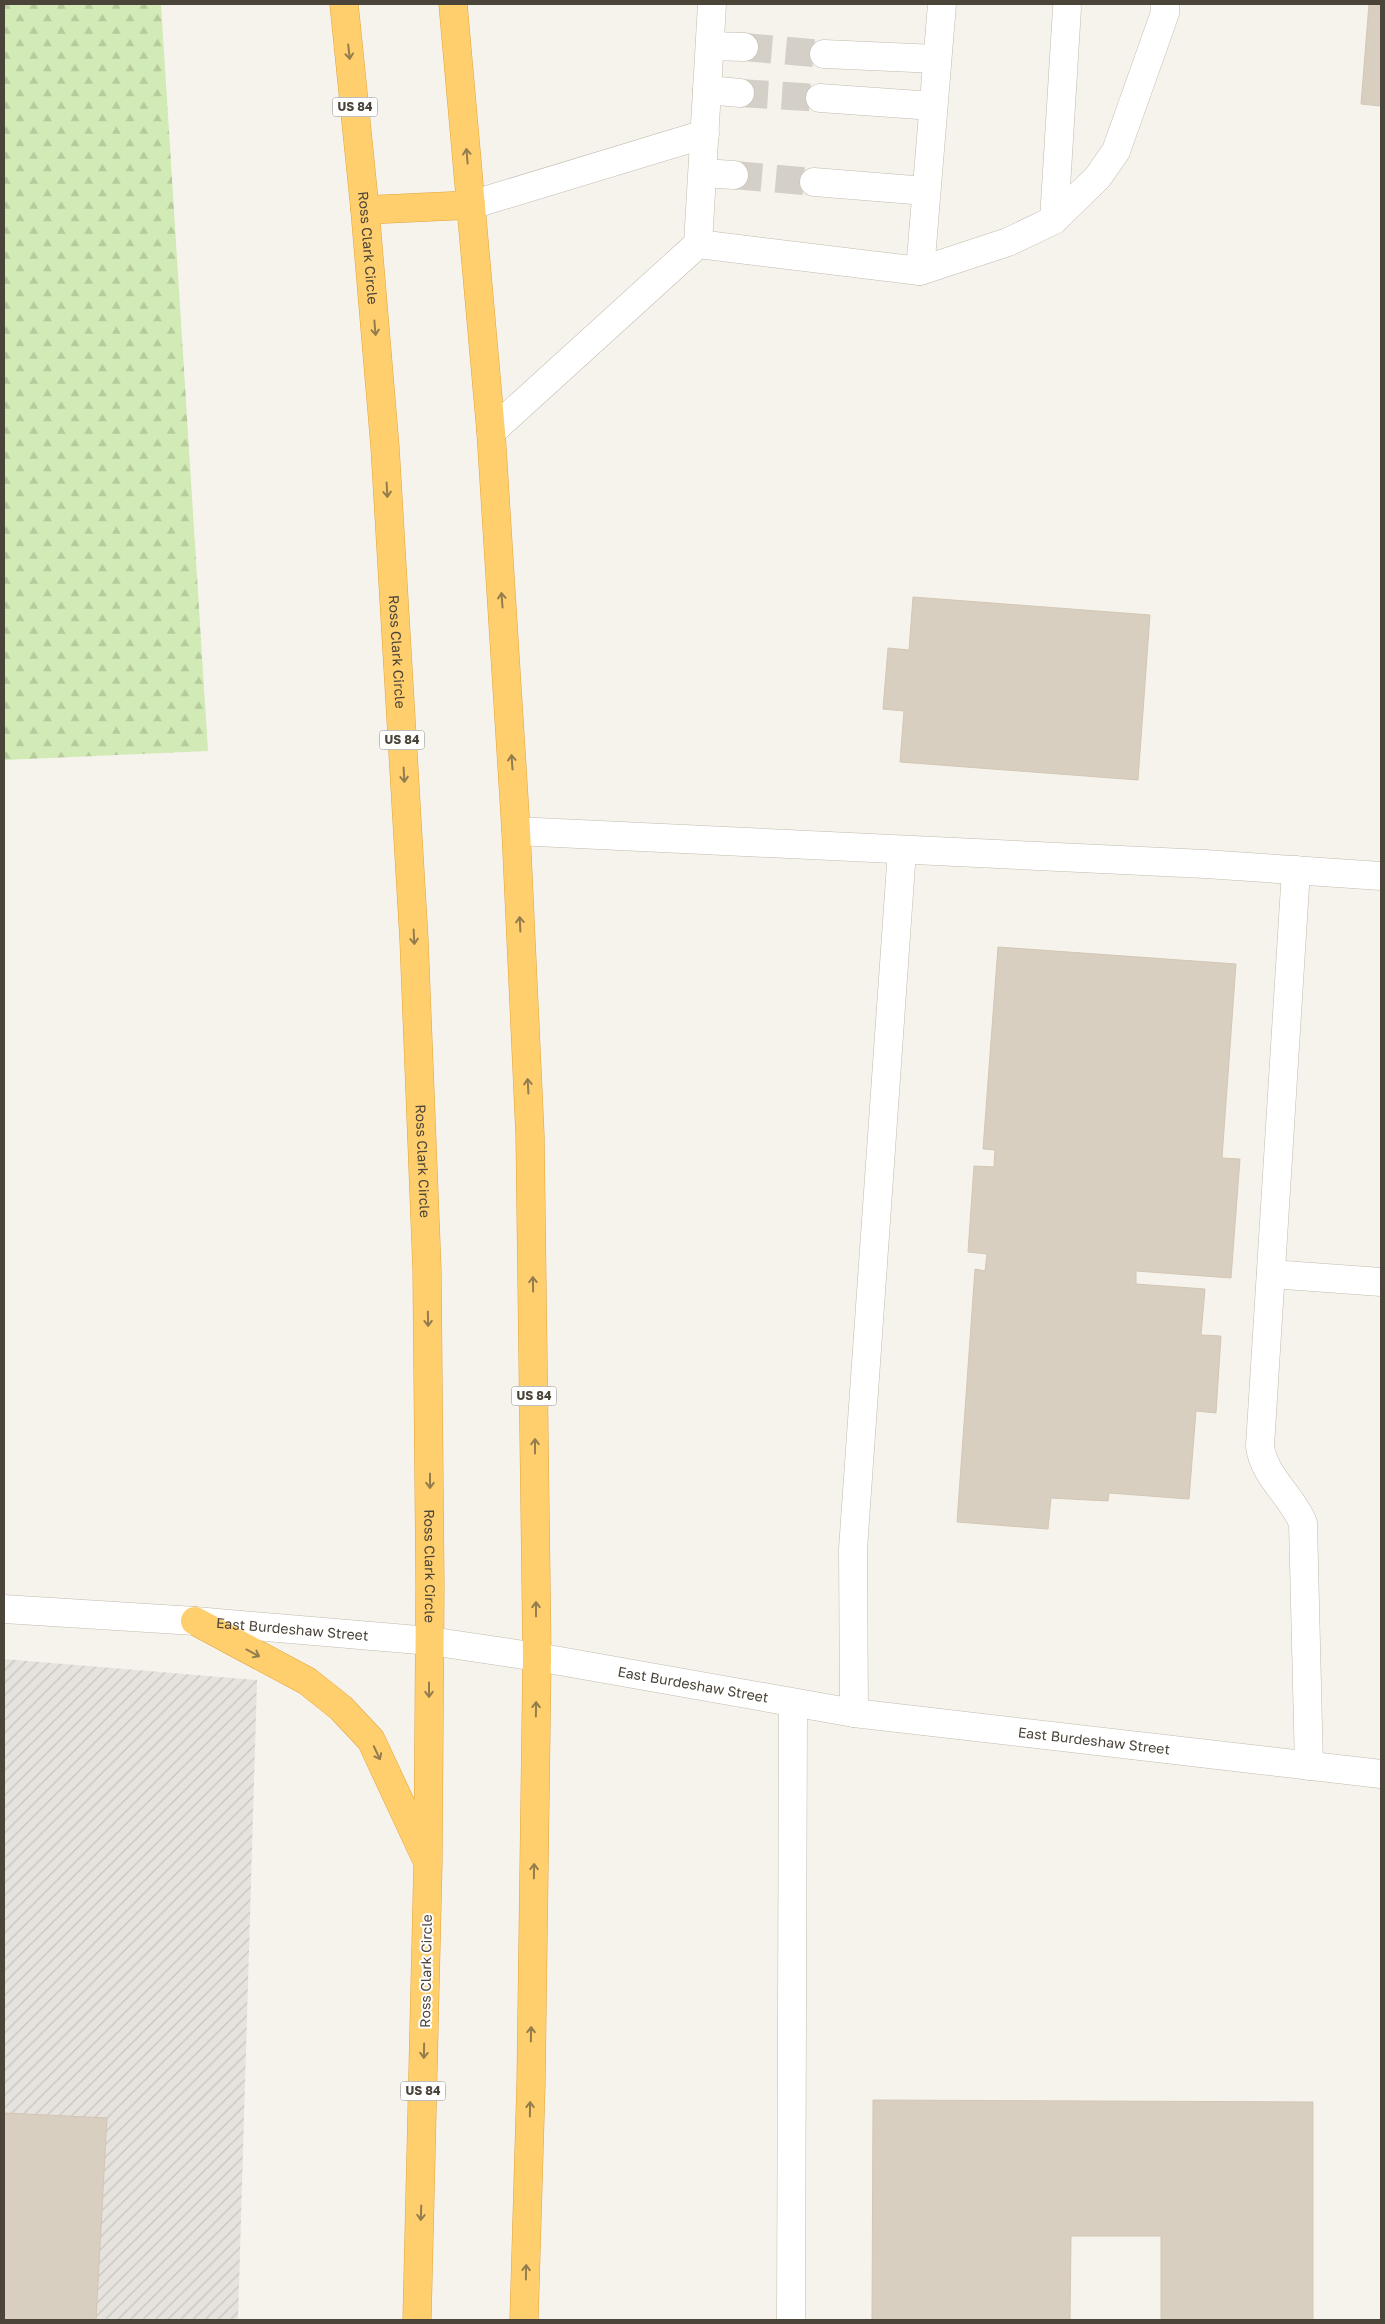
<svg xmlns="http://www.w3.org/2000/svg" width="1385" height="2324" font-family="'Golos Text',sans-serif">
<defs>
<pattern id="industrial-furrows" width="10" height="10" patternUnits="userSpaceOnUse" patternTransform="scale(1.25)"><rect width="10" height="10" fill="#e6e2dd"/><path d="M-1 1l2-2M0 10L10 0M9 11l2-2" fill="none" stroke="#c7c3be"/></pattern>
<pattern id="forest-firs" width="22" height="20" patternUnits="userSpaceOnUse" patternTransform="scale(1.25)"><rect width="22" height="20" fill="#d2eab5"/><path d="M5 1l3.5 6h-7zM16 11l3.5 6h-7z" fill="#b6ca9c"/></pattern>
</defs>
<rect width="100%" height="100%" fill="#f6f3ec"/>
<path fill="url(#industrial-furrows)" d="M4,1659l253,21 -19,640h-234z"/>
<path fill="url(#forest-firs)" d="M4,4h157l47,747 -204,9z"/>
<path fill="#d8cfc1" stroke="#d3c7b4" d="M1369,4h12v102l-20,-2z
M913,597l237,18 -12,165 -238,-18 4,-51 -21,-2 5,-61 21,2z
M998,947l238,17 -14,194 18,1 -9,119 -95,-7v13l69,5 -4,46 20,1 -5,77 -20,-2 -7,88 -80,-6 -1,8 -57,-3 -3,31 -91,-7 18,-253 10,2 2,-17 -19,-2 6,-86 20,1 1,-17 -12,-1z
M873,2100l440,2v218h-152v-84h-90l-1,84h-198z
M4,2113l103,5 -11,202h-92z"/>
<g fill="none" stroke-linecap="round" stroke-linejoin="round">
<path stroke="#d4d0c8" stroke-width="28" stroke-dasharray="28 14" stroke-linecap="butt" d="M744,47l80,7
M740,93l80,5
M734,175l80,7"/>
<defs>
<g id="minor">
<path d="M710,46l34,1"/>
<path d="M824,54l113,5"/>
<path d="M707,90l33,3"/>
<path d="M820,98l113,8"/>
<path d="M703,173l31,2"/>
<path d="M814,182l112,9"/>
<path d="M471,205l234,-71"/>
<path d="M1054,220l13,-212"/>
<path d="M698,244l222,27 22,-267"/>
<path d="M920,271l88,-29 46,-22 44,-43 18,-26 49,-138v-9"/>
<path d="M491,432l207,-188 14,-240"/>
<path d="M516,831l689,33 176,12"/>
<path d="M1296,870l-36,576c3,29 32,50 43,77l6,243"/>
<path d="M1271,1274l110,8"/>
<path id="s1" d="M4,1609l191,12 235,20 107,16 317,56 527,61"/>
<path d="M854,1713l-1,-164 49,-699"/>
<path d="M791,2320l2,-617"/>
</g>
<g id="highway">
<path id="s2" d="M344,4l21,206 20,237 29,493 13,330 3,316 -2,276 -11,458"/>
<path d="M453,4l38,428 25,399 14,304 7,522 -6,426 -7,237"/>
<path d="M365,210l106,-5"/>
<path d="M195,1621l112,60 34,27 30,32 54,116"/>
</g>
</defs>
<use href="#minor" stroke="#c2bbae" stroke-width="29"/>
<use href="#highway" stroke="#e0a43c" stroke-width="29"/>
<use href="#minor" stroke="#fff" stroke-width="28"/>
<use href="#highway" stroke="#ffcf6e" stroke-width="28"/>
</g>
<defs><path id="oneway-shaft" d="M-6 0H5M1.5-3L5.5 0L1.5 3" fill="none" stroke-width="1.6" stroke-linecap="round" stroke-linejoin="round" transform="scale(1.25)"/></defs>
<g stroke="#937c4e">
<use href="#oneway-shaft" transform="translate(349 52) rotate(84)"/>
<use href="#oneway-shaft" transform="translate(467 156) rotate(-95)"/>
<use href="#oneway-shaft" transform="translate(375 328) rotate(85)"/>
<use href="#oneway-shaft" transform="translate(387 490) rotate(87)"/>
<use href="#oneway-shaft" transform="translate(502 600) rotate(-94)"/>
<use href="#oneway-shaft" transform="translate(512 762) rotate(-94)"/>
<use href="#oneway-shaft" transform="translate(404 775) rotate(87)"/>
<use href="#oneway-shaft" transform="translate(520 924) rotate(-93)"/>
<use href="#oneway-shaft" transform="translate(414 937) rotate(87)"/>
<use href="#oneway-shaft" transform="translate(528 1086) rotate(-93)"/>
<use href="#oneway-shaft" transform="translate(533 1284) rotate(-91)"/>
<use href="#oneway-shaft" transform="translate(428 1319) rotate(89)"/>
<use href="#oneway-shaft" transform="translate(535 1446) rotate(-90)"/>
<use href="#oneway-shaft" transform="translate(430 1481) rotate(90)"/>
<use href="#oneway-shaft" transform="translate(536 1609) rotate(-90)"/>
<use href="#oneway-shaft" transform="translate(253 1653) rotate(28)"/>
<use href="#oneway-shaft" transform="translate(429 1690) rotate(90)"/>
<use href="#oneway-shaft" transform="translate(536 1709) rotate(-89)"/>
<use href="#oneway-shaft" transform="translate(377 1753) rotate(65)"/>
<use href="#oneway-shaft" transform="translate(534 1871) rotate(-89)"/>
<use href="#oneway-shaft" transform="translate(531 2034) rotate(-89)"/>
<use href="#oneway-shaft" transform="translate(424 2051) rotate(91)"/>
<use href="#oneway-shaft" transform="translate(530 2109) rotate(-89)"/>
<use href="#oneway-shaft" transform="translate(421 2213) rotate(92)"/>
<use href="#oneway-shaft" transform="translate(526 2272) rotate(-89)"/>
</g>
<g text-anchor="middle" stroke-width="4" stroke-linejoin="round" paint-order="stroke">
<g fill="#fff" stroke="#817c74" stroke-width="1">
<rect x="332.5" y="97.5" width="45" height="19" rx="4"/>
<rect x="379.5" y="730.5" width="45" height="19" rx="4"/>
<rect x="511.5" y="1386.5" width="45" height="19" rx="4"/>
<rect x="400.5" y="2081.5" width="45" height="19" rx="4"/>
</g>
<g font-size="12" font-weight="bold" fill="#4b4439">
<text x="355" y="111">US 84</text>
<text x="402" y="744">US 84</text>
<text x="534" y="1400">US 84</text>
<text x="423" y="2095">US 84</text>
</g>
<g font-size="14" fill="#4b4439" stroke="#fff">
<text dy="5" stroke="none"><textPath href="#s2" startOffset="245">Ross Clark Circle</textPath></text>
<text dy="5" stroke="none"><textPath href="#s2" startOffset="650">Ross Clark Circle</textPath></text>
<text dy="5" stroke="none"><textPath href="#s2" startOffset="1160">Ross Clark Circle</textPath></text>
<text dy="5" stroke="none"><textPath href="#s2" startOffset="1565">Ross Clark Circle</textPath></text>
<text dy="5" stroke="none"><textPath href="#s1" startOffset="289">East Burdeshaw Street</textPath></text>
<text dy="5" stroke="none"><textPath href="#s1" startOffset="694">East Burdeshaw Street</textPath></text>
<text dy="5" stroke="none"><textPath href="#s1" startOffset="1099">East Burdeshaw Street</textPath></text>
<text transform="translate(426 1971) rotate(-89)" y="5">Ross Clark Circle</text>
</g>
</g>
<rect width="1385" height="2324" fill="none" stroke="#4b4439" stroke-width="10"/>
</svg>
